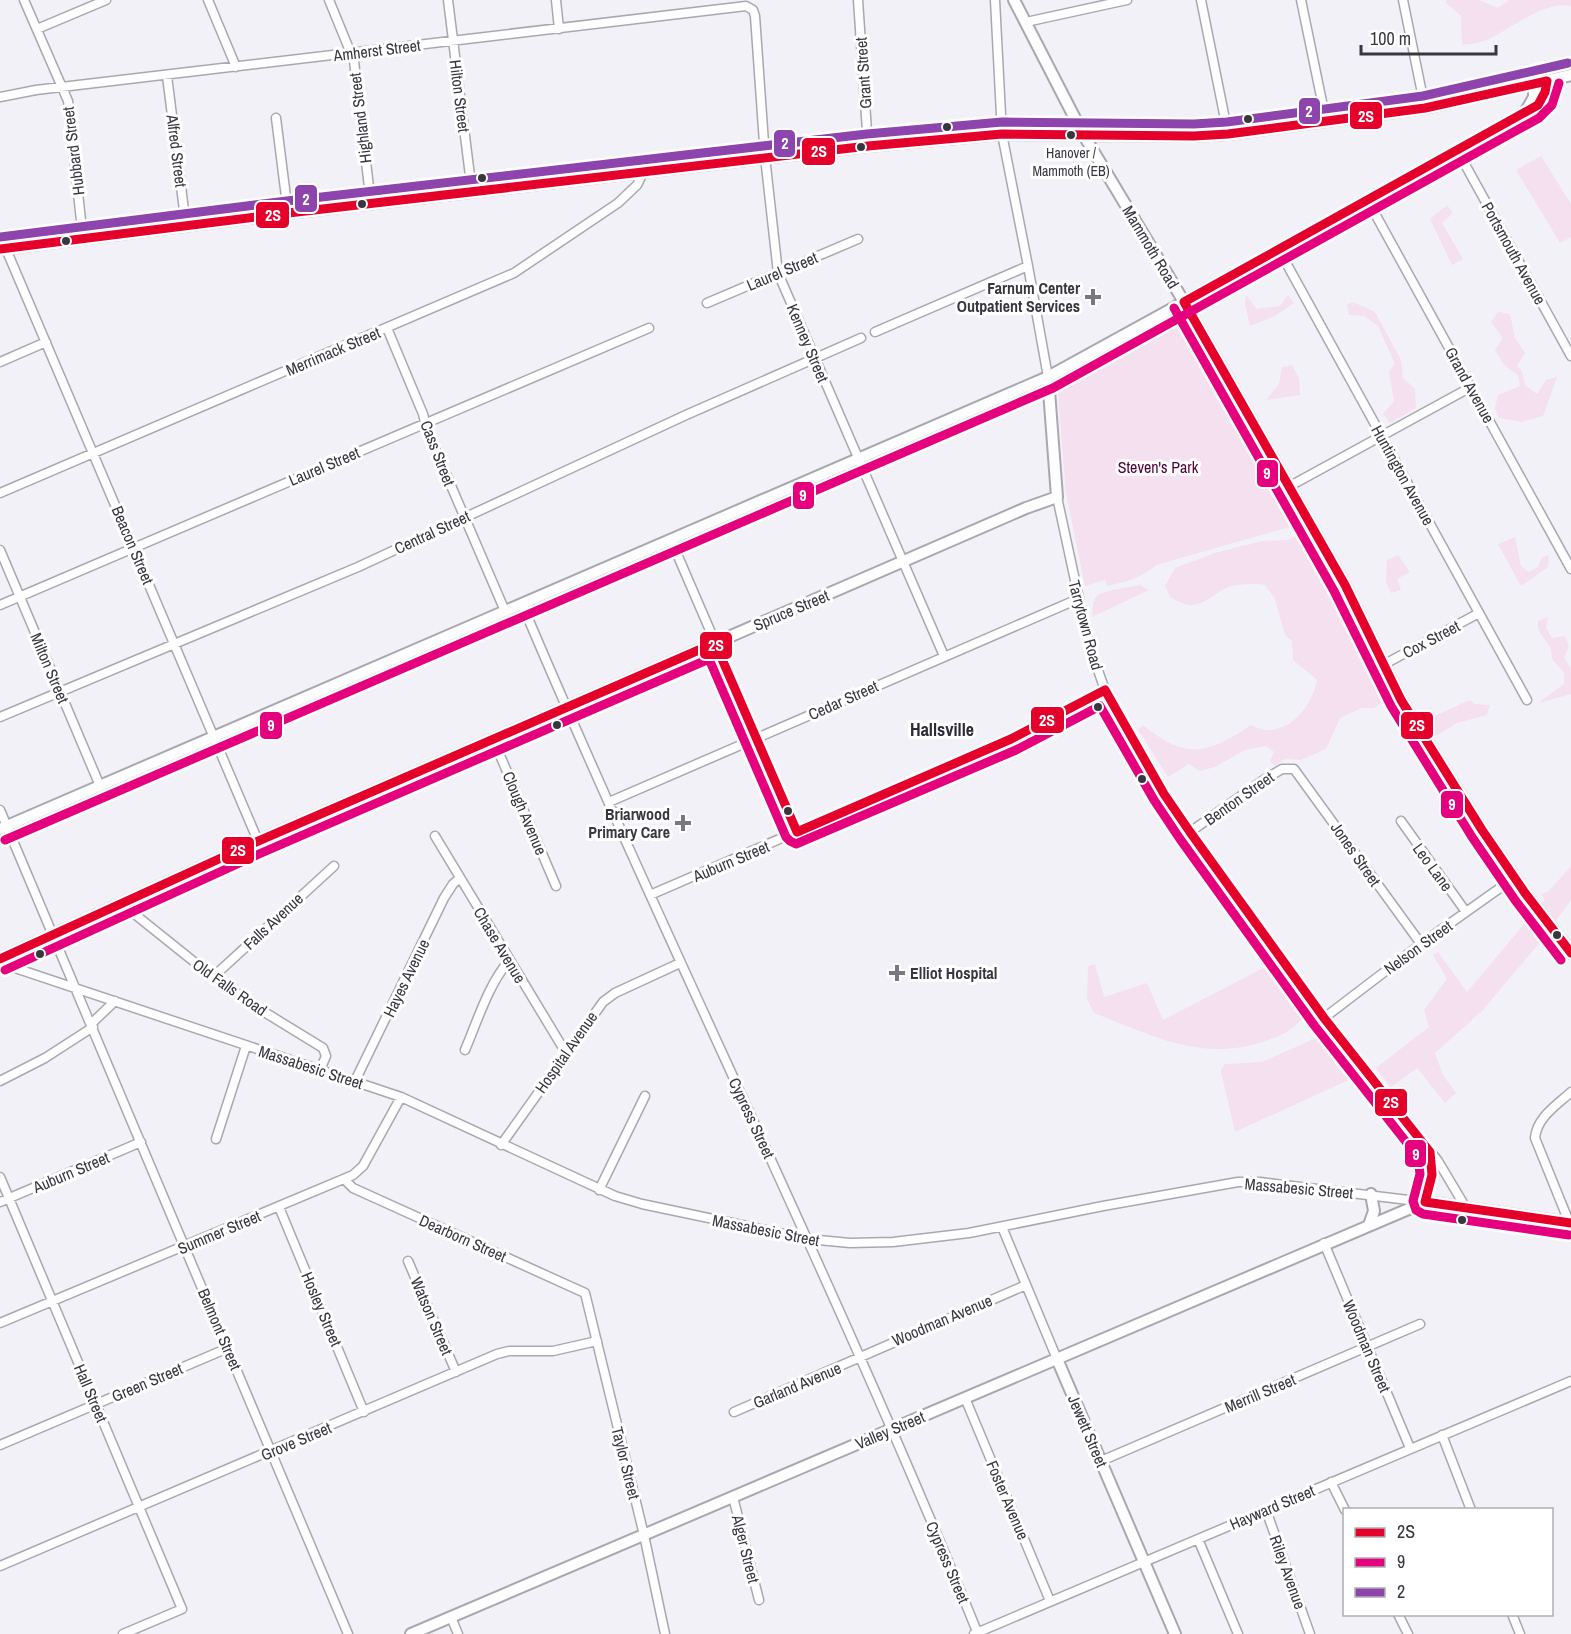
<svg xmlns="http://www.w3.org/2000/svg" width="1571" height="1634" font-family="'Archivo Narrow',sans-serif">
<rect width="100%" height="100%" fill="#f2f1f8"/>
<path fill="#f4e0ee" d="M1446,0h33l19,8 11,-8h62v6c-26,-6 -60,23 -82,33 -8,4 -19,5 -27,6l-1,-29 -15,-13z
M1541,156l30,48v33l-11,6 -44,-73z
M1447,205l6,8 -11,10 21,36 -11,6 -22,-46z
M1246,295l11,14 23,-3 8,-11 6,8 -19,13 -25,10 -5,-22z
M1353,302l22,10 26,48 2,18 12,11 1,19 -26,15 -7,-9 11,-13 -5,-30 6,-7 -17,-38 -14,-10 -15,-1 -2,-11z
M1498,312l12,2 5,24 10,15 -8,13 5,5 3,14 12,9 9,-14 11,-3 -14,39 -21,6 -23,-4 -4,-10 3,-13 22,-9 -2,-11 -14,-10 -9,-15 8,-12 -12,-16z
M1181,316l119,208 -144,41c-14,13 -31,17 -49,21l-2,-6 -20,6 -19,-93 -9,-109z
M1292,365l7,13 1,17 -34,5 13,-16 3,-17z
M1305,530l52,96 10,35 20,38 -13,9h-12l-22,10 -14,31 -25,11 -16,-1 -11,7 -4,-5 4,-9 -8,-6 -21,4 -30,17 -16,4 -10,-7 -21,13 -30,-48 5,-4c43,35 64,30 108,0 4,2 9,4 14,5 27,2 48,-26 52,-50l-24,-20 -1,-19 -7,-6 -10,-36 -10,-14c-7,-2 -26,-1 -33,1 -14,3 -23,17 -39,19 -7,1 -16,-4 -22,-7l-6,-12 10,-18 40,-15 47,-12 27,-1z
M1515,537l6,29 7,6 10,-5 4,-10 7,-2 -1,12 -27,19 -23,-42z
M1398,555l12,17 -13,7 4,11 -10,3 -5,-11 1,-22z
M1140,585l9,5 -57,27c1,-5 0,-16 4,-20 6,-7 35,-10 44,-12z
M1548,617l-2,11 6,10 13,-2 4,10 -5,12 7,10v26l-33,9 26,-19v-11l-12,-14 -1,-10 -13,-20v-8z
M1470,700l4,4 16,1 -3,10 -30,8 -21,13 -10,-16z
M1571,866v34l-29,40 -60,71 -47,42 8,22 13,18 -11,10 -28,-35 -26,19 -15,-19 53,-41 -5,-17 23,-31 -14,-24 5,-3 29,40 78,-93 -4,-5 7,-2z
M1095,964l9,33 43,-14 16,37 108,-56 35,50c-10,14 -24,22 -41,27 -62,22 -114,-6 -171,-28l-7,-14 1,-33z
M1316,1038c19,6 27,23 39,39l-120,55 -13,-56 -1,-6 4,-6 37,-2z"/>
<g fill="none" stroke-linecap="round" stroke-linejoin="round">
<defs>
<path id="street" d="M24,0l44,101 15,138
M208,0l28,67
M329,0l25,61 17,143
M448,0l24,192
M556,0l3,29
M858,0l10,146
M995,0l7,134 26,132 20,111
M1201,0l27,134
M1301,0l25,121
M1403,0l22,108
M1026,22l101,-22
M37,29l69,-29
M167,76l19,150
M0,97l36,-7 710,-84 7,4 2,6 10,141 13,116 166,383
M276,118l12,95
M1457,150l114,206
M1368,201l203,368
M6,249l252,592
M1279,250l248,450
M707,303l151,-64
M387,328l36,86 4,16 78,181
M875,332l153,-66
M0,362l46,-20
M1290,486l181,-99
M0,493l514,-220 104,-70 19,-18 6,-12
M1057,497l32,148 16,45 14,25 45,79 26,38 134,186 114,143 28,47
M671,540l126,292
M0,550l100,236
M522,604c146,345 315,682 456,1030
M0,605l649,-277
M1383,665l96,-52
M0,717l358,-150 328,-152 175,-77
M493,739l63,147
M609,802l469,-203
M0,810l348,824
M1401,821l65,91
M1190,832l75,-53 17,-10h12l127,175
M435,836l131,217
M650,895l361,-156 94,-49
M122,904l91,73 53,36 57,35 3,8 -6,14
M0,963l401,134 214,99 27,8 166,35 42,4 43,-1 76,-9 134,-27 135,-24h22l165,20 7,-27 -2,-23
M213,977l121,-111
M1324,1018l97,-74 93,-66
M91,1024l24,-23
M465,1050c12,-28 24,-67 44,-89
M0,1081l45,-23 48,-31
M355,1081l89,-183 9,-14 7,-6
M216,1139l30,-93
M501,1145l102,-143 12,-9 65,-30
M0,1177l182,432 -59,25
M344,1179l9,9 232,105 59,242 21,99
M599,1190l46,-94
M0,1202l141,-60
M279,1207l85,205
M1002,1227l55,132
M1571,1227l-36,-89c2,-21 22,-33 36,-46
M1324,1243l86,205
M408,1261l48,111
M0,1323l353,-148 10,-9 38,-69
M965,1398l85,203
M734,1412l292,-127
M1442,1435l29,75
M0,1445l228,-97
M1101,1461l319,-137
M1331,1482l14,28
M733,1497l26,103
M1266,1510l44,124
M1198,1539l40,95
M0,1566l497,-212 12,-3h44l44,-10
M1398,1614l10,20
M1512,1614l8,20
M451,1617l7,17
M974,1634l597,-253"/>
<path id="secondary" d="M1014,0l69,134 101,168 161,283 56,115 81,130 43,63 46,60
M1526,111l8,-14v-13
M0,249l288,-36 580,-67 134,-12 192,2 34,-2 197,-26 146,-33
M0,829l1048,-452 320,-176 165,-93c10,-6 12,-16 14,-27
M0,959l254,-116 772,-335 31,-11 -9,-120
M1369,1225l5,-14 -3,-17
M1057,1359l118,275
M411,1634l1014,-432 146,21"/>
</defs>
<use href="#street" stroke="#a9a8af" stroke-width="11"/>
<use href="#secondary" stroke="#a9a8af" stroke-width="14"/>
<use href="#street" stroke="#fdfdfe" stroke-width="8"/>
<use href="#secondary" stroke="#fdfdfe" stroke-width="10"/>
<defs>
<path id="bus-1" d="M0,249l288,-36 580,-67 134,-12 192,2 34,-2 197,-26 122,-27 -2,11 -7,13 -354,197 161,283 56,115 81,130 43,63 46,60
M0,959l254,-116 461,-200 82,189 214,-93 94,-49 59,104 26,38 134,186 106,134 2,23 -7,27 146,21"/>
<path id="bus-2" d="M1174,308l160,283 57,115 81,131 43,63 46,60
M5,840l1048,-452 486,-270 13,-13 7,-22
M5,970l254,-116 450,-195 77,178 4,4 6,3 220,-94 84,-44 54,94 26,39 134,186 104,132 2,17 -7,27 3,9 7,4 146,21"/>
<path id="bus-3" d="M0,237l287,-36 580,-67 135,-12 192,2 33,-2 196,-26 145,-33"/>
</defs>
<use href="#bus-1" stroke="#fff" stroke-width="14"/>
<use href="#bus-2" stroke="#fff" stroke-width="14"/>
<use href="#bus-3" stroke="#fff" stroke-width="14"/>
<use href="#bus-1" stroke="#e4002b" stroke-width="9"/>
<use href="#bus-2" stroke="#e5007d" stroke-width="9"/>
<use href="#bus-3" stroke="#8e44ad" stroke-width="9"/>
</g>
<g fill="#38363f" stroke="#fff" stroke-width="2">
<circle cx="1248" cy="119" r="5"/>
<circle cx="947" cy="127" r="5"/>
<circle cx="1071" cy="135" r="5"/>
<circle cx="861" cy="147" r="5"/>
<circle cx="482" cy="178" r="5"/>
<circle cx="362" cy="204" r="5"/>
<circle cx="66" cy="241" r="5"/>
<circle cx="1098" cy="707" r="5"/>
<circle cx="557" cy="725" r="5"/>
<circle cx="1142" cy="779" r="5"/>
<circle cx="788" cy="811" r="5"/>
<circle cx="1557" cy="935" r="5"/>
<circle cx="40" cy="954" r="5"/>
<circle cx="1462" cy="1220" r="5"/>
</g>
<g fill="#797780" stroke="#fff" stroke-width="2">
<path d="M1090 288h6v6h6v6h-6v6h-6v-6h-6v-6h6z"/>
<path d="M680 814h6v6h6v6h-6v6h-6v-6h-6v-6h6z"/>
<path d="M894 964h6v6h6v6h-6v6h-6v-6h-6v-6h6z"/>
</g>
<g text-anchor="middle" stroke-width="6" stroke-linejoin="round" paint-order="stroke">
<g font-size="14" fill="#38363f" stroke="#fff">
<text x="1071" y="158">Hanover /<tspan x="1071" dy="18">Mammoth (EB)</tspan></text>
</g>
<g font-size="16" fill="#38363f" stroke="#fff">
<text transform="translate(377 50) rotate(-7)" y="6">Amherst Street</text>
<text transform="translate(863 73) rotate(-94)" y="6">Grant Street</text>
<text transform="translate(460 96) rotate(83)" y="6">Hilton Street</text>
<text transform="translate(360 118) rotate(-97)" y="6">Highland Street</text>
<text transform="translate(73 151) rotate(-97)" y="6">Hubbard Street</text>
<text transform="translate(177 151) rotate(83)" y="6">Alfred Street</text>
<text transform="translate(1151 247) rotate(59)" y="6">Mammoth Road</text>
<text transform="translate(1514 253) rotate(61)" y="6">Portsmouth Avenue</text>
<text transform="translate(782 271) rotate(-23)" y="6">Laurel Street</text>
<text transform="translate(808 343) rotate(67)" y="6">Kenney Street</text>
<text transform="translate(333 351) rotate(-23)" y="6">Merrimack Street</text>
<text transform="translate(1470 385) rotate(61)" y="6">Grand Avenue</text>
<text transform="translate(438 453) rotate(69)" y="6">Cass Street</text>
<text transform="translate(324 466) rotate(-23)" y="6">Laurel Street</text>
<text transform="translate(1403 475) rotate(61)" y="6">Huntington Avenue</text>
<text transform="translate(432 532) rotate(-25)" y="6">Central Street</text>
<text transform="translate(133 545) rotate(67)" y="6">Beacon Street</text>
<text transform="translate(791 610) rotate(-23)" y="6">Spruce Street</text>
<text transform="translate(1086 625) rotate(75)" y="6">Tarrytown Road</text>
<text transform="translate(1431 639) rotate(-28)" y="6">Cox Street</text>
<text transform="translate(50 668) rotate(67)" y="6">Milton Street</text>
<text transform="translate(843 700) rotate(-24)" y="6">Cedar Street</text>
<text transform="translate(1239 798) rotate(-35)" y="6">Benton Street</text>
<text transform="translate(525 813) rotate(67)" y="6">Clough Avenue</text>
<text transform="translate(1356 854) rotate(55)" y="6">Jones Street</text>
<text transform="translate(731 861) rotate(-23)" y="6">Auburn Street</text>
<text transform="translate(1433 867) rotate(54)" y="6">Leo Lane</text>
<text transform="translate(273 921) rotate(-43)" y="6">Falls Avenue</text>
<text transform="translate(500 945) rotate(59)" y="6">Chase Avenue</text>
<text transform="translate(1418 947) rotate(-36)" y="6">Nelson Street</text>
<text transform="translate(406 978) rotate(-64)" y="6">Hayes Avenue</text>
<text transform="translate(230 987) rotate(35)" y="6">Old Falls Road</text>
<text transform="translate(566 1052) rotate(-55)" y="6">Hospital Avenue</text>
<text transform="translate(311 1067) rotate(18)" y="6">Massabesic Street</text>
<text transform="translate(752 1118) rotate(65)" y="6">Cypress Street</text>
<text transform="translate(71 1172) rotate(-23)" y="6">Auburn Street</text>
<text transform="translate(1299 1188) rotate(5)" y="6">Massabesic Street</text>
<text transform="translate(766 1230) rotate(11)" y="6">Massabesic Street</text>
<text transform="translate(219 1232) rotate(-23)" y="6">Summer Street</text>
<text transform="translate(463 1238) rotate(24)" y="6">Dearborn Street</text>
<text transform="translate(322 1309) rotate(67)" y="6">Hosley Street</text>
<text transform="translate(432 1316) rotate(67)" y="6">Watson Street</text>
<text transform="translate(942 1320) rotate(-23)" y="6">Woodman Avenue</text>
<text transform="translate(220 1329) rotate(67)" y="6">Belmont Street</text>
<text transform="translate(1367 1346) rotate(67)" y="6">Woodman Street</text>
<text transform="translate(147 1382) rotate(-23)" y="6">Green Street</text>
<text transform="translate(797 1385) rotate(-23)" y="6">Garland Avenue</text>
<text transform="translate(91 1393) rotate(67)" y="6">Hall Street</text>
<text transform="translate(1260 1393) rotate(-23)" y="6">Merrill Street</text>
<text transform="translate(890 1430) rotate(-23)" y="6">Valley Street</text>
<text transform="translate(1088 1431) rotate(67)" y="6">Jewett Street</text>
<text transform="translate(296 1441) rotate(-23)" y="6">Grove Street</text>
<text transform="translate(626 1463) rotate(76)" y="6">Taylor Street</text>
<text transform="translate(1008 1500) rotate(67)" y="6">Foster Avenue</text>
<text transform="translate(1272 1507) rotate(-23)" y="6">Hayward Street</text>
<text transform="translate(746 1549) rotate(76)" y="6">Alger Street</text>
<text transform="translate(948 1562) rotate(67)" y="6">Cypress Street</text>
<text transform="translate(1288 1572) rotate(70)" y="6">Riley Avenue</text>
</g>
<g font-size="16" font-weight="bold" fill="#38363f" stroke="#fff" text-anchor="end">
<text x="1080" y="294">Farnum Center<tspan x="1080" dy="18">Outpatient Services</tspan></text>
<text x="670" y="820">Briarwood<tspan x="670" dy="18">Primary Care</tspan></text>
<text x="910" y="979" text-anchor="start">Elliot Hospital</text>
</g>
<g font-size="16" fill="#4e0038" stroke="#fff">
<text x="1158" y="473">Steven's Park</text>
</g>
<g font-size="18" font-weight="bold" fill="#2d2a3a" stroke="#fff">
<text x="942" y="736">Hallsville</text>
</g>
</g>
<g stroke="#fff" stroke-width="2">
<rect x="1298" y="97" width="23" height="28" rx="6" fill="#8e44ad"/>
<rect x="1349" y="101" width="34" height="29" rx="6" fill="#e4002b"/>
<rect x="773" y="129" width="23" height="29" rx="6" fill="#8e44ad"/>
<rect x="801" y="137" width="35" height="29" rx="6" fill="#e4002b"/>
<rect x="294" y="184" width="24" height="29" rx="6" fill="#8e44ad"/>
<rect x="255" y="201" width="35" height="28" rx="6" fill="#e4002b"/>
<rect x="1256" y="459" width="23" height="29" rx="6" fill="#e5007d"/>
<rect x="792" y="481" width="23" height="29" rx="6" fill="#e5007d"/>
<rect x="699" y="631" width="34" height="29" rx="6" fill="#e4002b"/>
<rect x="1030" y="706" width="35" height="28" rx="6" fill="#e4002b"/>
<rect x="259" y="711" width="24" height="29" rx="6" fill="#e5007d"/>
<rect x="1400" y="711" width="34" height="29" rx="6" fill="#e4002b"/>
<rect x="1440" y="790" width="24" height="29" rx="6" fill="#e5007d"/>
<rect x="221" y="836" width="34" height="29" rx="6" fill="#e4002b"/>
<rect x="1374" y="1088" width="34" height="29" rx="6" fill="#e4002b"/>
<rect x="1404" y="1139" width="23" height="29" rx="6" fill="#e5007d"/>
</g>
<g font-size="16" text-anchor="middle" font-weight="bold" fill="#fff">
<text x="1309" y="117">2</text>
<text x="1366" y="122">2S</text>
<text x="785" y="149">2</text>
<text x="819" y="157">2S</text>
<text x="306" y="205">2</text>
<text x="273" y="221">2S</text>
<text x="1267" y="479">9</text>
<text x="803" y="501">9</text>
<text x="716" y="651">2S</text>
<text x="1047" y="726">2S</text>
<text x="271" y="731">9</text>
<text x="1417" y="731">2S</text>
<text x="1452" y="810">9</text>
<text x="238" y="856">2S</text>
<text x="1391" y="1108">2S</text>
<text x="1416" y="1160">9</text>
</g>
<rect x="1343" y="1508" width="210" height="108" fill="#ffffff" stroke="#afafb2" stroke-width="1.5"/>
<rect x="1355" y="1528" width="30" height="9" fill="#e4002b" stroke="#afafb2" stroke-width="1.5"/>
<text x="1397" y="1538" font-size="18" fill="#38363f">2S</text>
<rect x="1355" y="1558" width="30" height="9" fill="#e5007d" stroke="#afafb2" stroke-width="1.5"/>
<text x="1397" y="1568" font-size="18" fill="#38363f">9</text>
<rect x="1355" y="1588" width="30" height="9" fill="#8e44ad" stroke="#afafb2" stroke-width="1.5"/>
<text x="1397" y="1598" font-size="18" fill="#38363f">2</text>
<path d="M1361 45v9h135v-9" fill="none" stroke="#38363f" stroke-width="3"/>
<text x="1370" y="45" font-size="18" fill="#38363f" stroke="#ffffff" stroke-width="4.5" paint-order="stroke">100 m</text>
</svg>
